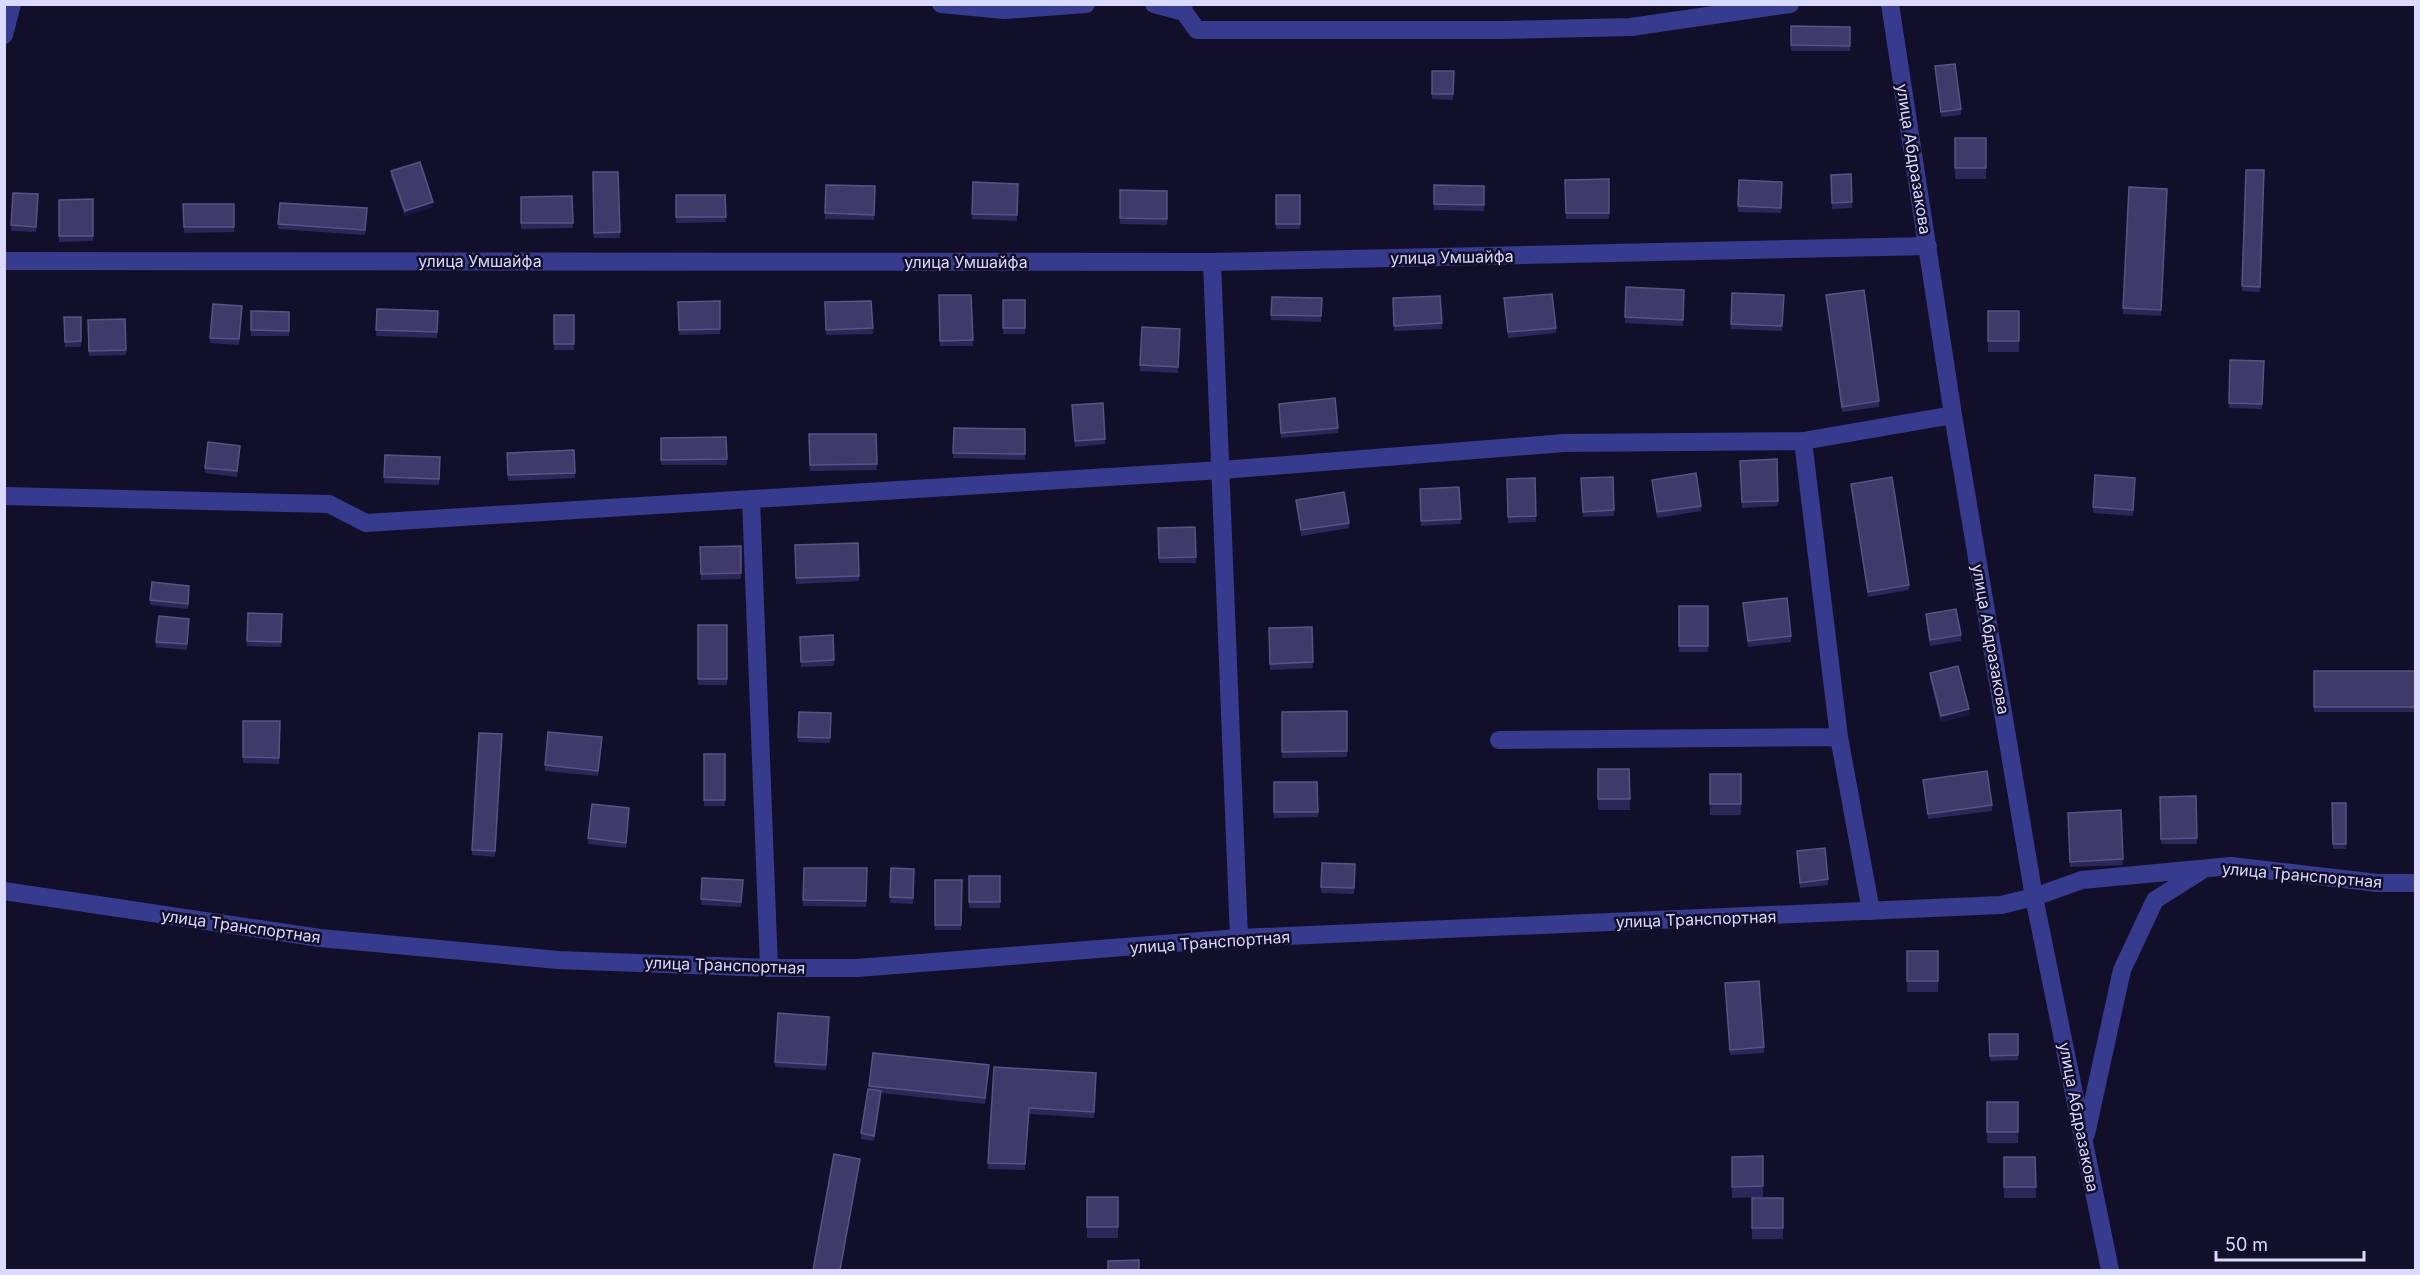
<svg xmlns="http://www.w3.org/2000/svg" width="2420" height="1275" font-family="Inter,sans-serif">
<rect width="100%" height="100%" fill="#120f2b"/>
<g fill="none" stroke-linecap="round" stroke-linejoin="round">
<path stroke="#373b8d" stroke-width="18" d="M941,4l63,6 82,-6
M1154,4l30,8
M1183,4l1,8 13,18h304l130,-3 159,-23
M1890,4l63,411 81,482 76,373
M4,35l8,-31
M4,261l1208,1 716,-16
M1212,262l27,676
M1803,441l36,296 32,174
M4,496l325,8 37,19 856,-53 342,-27 239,-2 150,-26
M751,499l18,469
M1499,740l340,-3
M4,891l316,47 238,22 211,8h88l382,-30 762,-33 33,-8 48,-17 149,-14 147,17h38
M2086,1134l36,-164 33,-70 46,-29"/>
</g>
<path fill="#2d2759" d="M1791,26l59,1v24h-59z
M1935,66l26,43v6l-20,2z
M1432,71h22l-1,29 -21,-1z
M1955,138h31v41h-31z
M2246,170h18l-4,122 -18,-1z
M391,171l42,36 -28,9 -14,-40z
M593,172h25l2,66h-26z
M1851,174l1,34 -20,1 -1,-34z
M1609,179v40h-43l-1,-39z
M1739,180l43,2 -1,31 -43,-1z
M973,182l45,2 -1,37 -45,-2z
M826,185l49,1 -1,34 -49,-1z
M1434,185l50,1v25l-50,-1z
M2129,187l38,2 -6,127 -38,-2z
M1120,190l47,1v34l-47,-1z
M13,193l25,1 -2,38 -25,-1z
M676,195h49l1,27 -50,1z
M1276,195h24v34h-24z
M572,196l1,32 -52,1v-32z
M93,199v42l-34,1v-42z
M280,203l87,5 -2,27 -87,-6z
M183,204h51v28l-50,1z
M1626,287l58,3 -1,36 -58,-3z
M1732,293l52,2 -2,36 -51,-2z
M939,295h32l2,51h-33z
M1826,295l53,106v6l-37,5z
M1440,296l2,33 -48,2 -1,-33z
M1272,297l50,1 -1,24 -50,-2z
M1504,298l52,30v5l-48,5z
M1003,300h22v34h-22z
M720,301v33l-41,1 -1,-33z
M871,301l2,33 -47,1 -1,-33z
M377,309l61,2 -1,27 -61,-2z
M251,311l38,1v24h-38z
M1988,311h31v41h-31z
M242,312l-3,33 -29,-2v-5z
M554,315h20v35h-20z
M64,317h17v30h-16z
M125,319l1,36 -37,1 -1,-36z
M1142,327l38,2 -2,44 -38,-2z
M2230,360l34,1 -2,48 -33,-1z
M1279,404l59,24v5l-57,5z
M1072,411l33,28v5l-30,3z
M954,428l71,1v31l-72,-2z
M809,434h67l1,36 -67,1z
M726,437l1,28h-66v-27z
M574,450l1,28 -67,3 -1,-28z
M240,451l-3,26 -32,-4v-5z
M385,455l55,2 -1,28 -55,-2z
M1777,459l1,47 -36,2 -2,-47z
M1613,477l1,39 -31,1 -2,-39z
M1535,478l1,44 -28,1 -1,-44z
M1652,480l49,26v5l-44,7z
M1851,484l58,101v5l-41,7 -17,-108z
M2135,484l-2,32 -40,-3v-6z
M1459,487l2,37 -40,2 -1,-37z
M1296,500l53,23v5l-48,8z
M1195,527l1,36h-37l-1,-35z
M858,543l1,38 -63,3 -1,-39z
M741,546v33l-40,1 -1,-33z
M189,592l-1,17 -38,-4v-5z
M1743,603l48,33v6l-43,5z
M1679,606h29v46h-29z
M248,613l34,1 -1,33 -34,-1z
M1926,614l35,21v6l-31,5 -4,-26z
M189,624l-2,26 -31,-3v-5z
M698,625h29v60h-29z
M1312,627l1,41 -43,2 -1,-42z
M833,635l1,31 -33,1 -1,-30z
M2314,671h101v41h-101z
M1930,673l39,42 -28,7 -11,-43z
M1347,711v46l-65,1v-46z
M799,712l32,1 -1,30 -32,-1z
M243,721h37l-1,43 -36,-1z
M502,740l-7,117 -23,-2v-5z
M602,743l-4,33 -53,-5v-6z
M704,754h21v52h-21z
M1598,769h31l1,41h-32z
M1710,774h31v41h-31z
M1923,780l69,25v6l-64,8z
M1274,782h43l1,35 -44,1z
M2196,796l1,48h-36l-1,-47z
M2332,803h14v46h-13z
M2121,810l2,55 -53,2 -2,-54z
M629,813l-3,35 -38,-4v-6z
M1797,851l31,28v6l-28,3z
M1322,863l33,1 -1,30 -33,-1z
M804,868h63l-1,39 -63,-1z
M891,868l23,1 -1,35 -23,-1z
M969,876h31v32h-31z
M702,878l41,2 -2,27 -40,-2z
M935,880h27l-1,50h-26z
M1907,951h31v41h-31z
M1725,989l39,58v6l-34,2z
M778,1013l51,9 -3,48 -51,-3z
M1989,1034h29v26l-28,1z
M873,1053l116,18 -4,33 -104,-11 -7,48 -13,-2v-6l8,-44z
M994,1067l102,6 -2,45 -65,-4 -4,56 -37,-1z
M1987,1102h31v41h-31z
M1763,1156v41l-31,1v-41z
M2004,1157h31l1,41h-32z
M1087,1197h31v41h-31z
M1752,1198h31v41h-31z"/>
<path fill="#1a163f" d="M433,202v5l-28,9v-5z
M1969,709v6l-28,7v-6z
M881,1091v5l-7,45v-5z
M860,1159v5l-19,106h-1z"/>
<path fill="#403a6b" stroke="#585382" stroke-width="1.5" d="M1791,26l59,1v19l-59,-1z
M1955,64l6,45 -20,3 -6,-46z
M1432,71h22l-1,23h-21z
M1955,138h31v30h-31z
M420,162l13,40 -28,9 -14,-40z
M2246,170h18l-4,117 -18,-1z
M593,172h25l2,60 -26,1z
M1851,174l1,28 -20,1 -1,-28z
M1609,179v34h-43l-1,-33z
M1739,180l43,2 -1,26 -43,-2z
M973,182l45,2 -1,31 -45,-1z
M826,185l49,1 -1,29 -49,-2z
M1434,185l50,1v19l-50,-1z
M2129,187l38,2 -6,121 -38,-2z
M1120,190l47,1v28l-47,-1z
M13,193l25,1 -2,33 -25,-2z
M676,195h49l1,22h-50z
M1276,195h24v29h-24z
M572,196l1,27h-52v-26z
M93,199v37h-34v-36z
M280,203l87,5 -2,22 -87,-6z
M183,204h51v23h-50z
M1626,287l58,3 -1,30 -58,-3z
M1864,290l15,111 -37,6 -16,-112z
M1732,293l52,2 -2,31 -51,-2z
M1552,294l4,34 -48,4 -4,-34z
M939,295h32l2,45 -33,1z
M1440,296l2,27 -48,3 -1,-28z
M1272,297l50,1 -1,18 -50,-1z
M1003,300h22v28h-22z
M720,301v28l-41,1 -1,-28z
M871,301l2,27 -47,2 -1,-28z
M213,304l29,2 -3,33 -29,-1z
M377,309l61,2 -1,21 -61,-2z
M251,311l38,1v19l-38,-1z
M1988,311h31v30h-31z
M554,315h20v29h-20z
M64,317h17v24l-16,1z
M125,319l1,31 -37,1 -1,-31z
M1142,327l38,2 -2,38 -38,-2z
M2230,360l34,1 -2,43 -33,-1z
M1335,398l3,30 -57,5 -2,-29z
M1103,403l2,36 -30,2 -3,-36z
M954,428l71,1v25l-72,-1z
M809,434h67l1,30 -67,1z
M726,437l1,22 -66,1v-22z
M208,442l32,4 -3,25 -32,-3z
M574,450l1,23 -67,2 -1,-22z
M385,455l55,2 -1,22 -55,-2z
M1777,459l1,42 -36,1 -2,-41z
M1696,473l5,33 -44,6 -5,-32z
M2095,475l40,3 -2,32 -40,-3z
M1613,477l1,33 -31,2 -2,-34z
M1892,477l17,108 -41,7 -17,-108z
M1535,478l1,38 -28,1 -1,-38z
M1459,487l2,32 -40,2 -1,-32z
M1344,492l5,31 -48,7 -5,-30z
M1195,527l1,30 -37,1 -1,-30z
M858,543l1,33 -63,2 -1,-33z
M741,546v27l-40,1 -1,-27z
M152,582l37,4 -1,18 -38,-4z
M1787,598l4,38 -43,5 -5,-38z
M1679,606h29v40h-29z
M1956,609l5,26 -31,5 -4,-26z
M248,613l34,1 -1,28 -34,-1z
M159,616l30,3 -2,25 -31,-2z
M698,625h29v54h-29z
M1312,627l1,35 -43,2 -1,-36z
M833,635l1,25 -33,2 -1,-25z
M1958,666l11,43 -28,7 -11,-43z
M2314,671h101v36h-101z
M1347,711v40l-65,1v-40z
M799,712l32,1 -1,25 -32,-1z
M243,721h37l-1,37 -36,-1z
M548,732l54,5 -4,34 -53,-6z
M479,733l23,1 -7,117 -23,-1z
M704,754h21v46h-21z
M1598,769h31l1,30h-32z
M1987,771l5,34 -64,9 -5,-34z
M1710,774h31v30h-31z
M1274,782h43l1,30h-44z
M2196,796l1,42 -36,1 -1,-42z
M2332,803h14v41h-13z
M592,804l37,4 -3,35 -38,-5z
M2121,810l2,49 -53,3 -2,-49z
M1825,848l3,31 -28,4 -3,-32z
M1322,863l33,1 -1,24 -33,-1z
M804,868h63l-1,33 -63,-1z
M891,868l23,1 -1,29 -23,-1z
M969,876h31v26h-31z
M702,878l41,2 -2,22 -40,-3z
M935,880h27l-1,45h-26z
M1907,951h31v30h-31z
M1759,981l5,66 -34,3 -5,-67z
M778,1013l51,4 -3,48 -51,-3z
M1989,1034h29v21l-28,1z
M873,1053l116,12 -4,33 -116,-12z
M994,1067l102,6 -2,39 -65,-4 -4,56 -37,-1z
M868,1089l13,2 -7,45 -13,-3z
M1987,1102h31v30h-31z
M834,1154l26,5 -20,111h-27z
M1763,1156v30l-31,1v-30z
M2004,1157h31l1,30h-32z
M1087,1197h31v30h-31z
M1752,1198h31v30h-31z
M1139,1260v10h-31v-9z"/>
<g text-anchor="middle" stroke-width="5" stroke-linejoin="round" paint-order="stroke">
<g font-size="16" fill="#dad9ff" stroke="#120f2b">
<text transform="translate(1914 159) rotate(81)" y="6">улица Абдразакова</text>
<text transform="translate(1452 257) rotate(-1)" y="6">улица Умшайфа</text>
<text x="480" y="267">улица Умшайфа</text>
<text x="966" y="268">улица Умшайфа</text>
<text transform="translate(1991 639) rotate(80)" y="6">улица Абдразакова</text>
<text transform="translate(2302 875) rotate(5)" y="6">улица Транспортная</text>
<text transform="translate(1696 919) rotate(-2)" y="6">улица Транспортная</text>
<text transform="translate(241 926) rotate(8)" y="6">улица Транспортная</text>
<text transform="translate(1210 942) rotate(-4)" y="6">улица Транспортная</text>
<text transform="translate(725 965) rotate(2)" y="6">улица Транспортная</text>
<text transform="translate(2079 1117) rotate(79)" y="6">улица Абдразакова</text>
</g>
</g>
<rect width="2420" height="1275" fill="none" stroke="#dad9ff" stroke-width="12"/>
<path d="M2216 1251v9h148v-9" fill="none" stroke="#dad9ff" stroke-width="3"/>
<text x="2225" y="1251" font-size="18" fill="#dad9ff" stroke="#120f2b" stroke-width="4.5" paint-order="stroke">50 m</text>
</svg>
